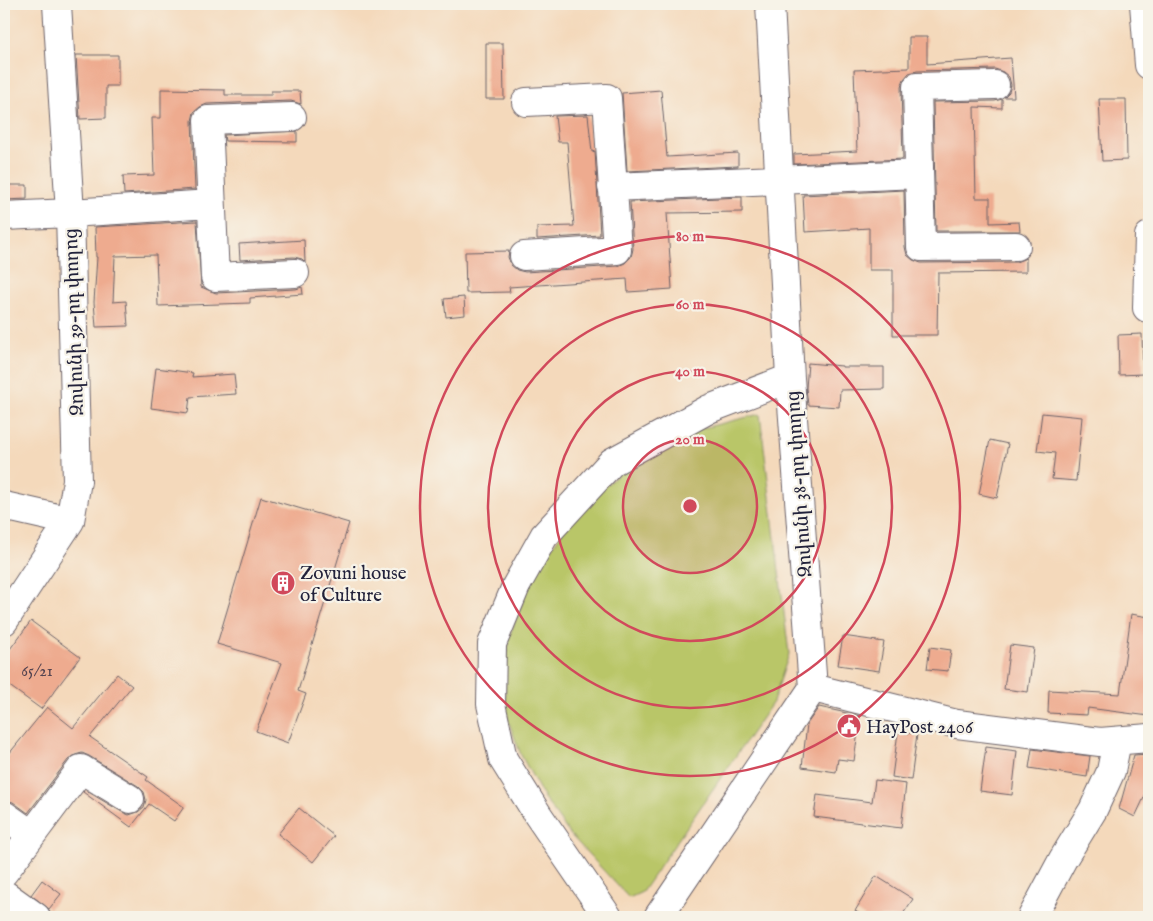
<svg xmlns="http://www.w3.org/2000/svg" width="1153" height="921" font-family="'IM FELL English','Noto Serif Armenian',serif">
<rect width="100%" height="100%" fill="#f7f3e8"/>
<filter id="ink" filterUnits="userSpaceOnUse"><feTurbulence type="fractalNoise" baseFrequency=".02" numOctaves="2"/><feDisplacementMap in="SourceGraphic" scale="10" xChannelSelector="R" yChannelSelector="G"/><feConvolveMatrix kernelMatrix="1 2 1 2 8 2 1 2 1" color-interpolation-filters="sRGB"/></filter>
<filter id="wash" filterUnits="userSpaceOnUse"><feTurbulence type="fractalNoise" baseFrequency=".0096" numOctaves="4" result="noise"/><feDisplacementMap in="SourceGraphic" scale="20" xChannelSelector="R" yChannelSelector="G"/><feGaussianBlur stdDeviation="1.12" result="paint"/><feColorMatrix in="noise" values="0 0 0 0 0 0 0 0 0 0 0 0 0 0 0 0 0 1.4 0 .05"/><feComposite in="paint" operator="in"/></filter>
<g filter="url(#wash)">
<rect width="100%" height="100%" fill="#f4d9bb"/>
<path fill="#b9c667" stroke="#6e7451" d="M760,414l29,240 -16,48 -131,190 -13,6 -60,-65 -25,-35 -23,-43 -13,-35 -3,-23 1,-31 3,-29 17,-45 19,-34 23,-35 35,-35 34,-30 54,-27z"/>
<g id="blocks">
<path fill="#eeab8f" d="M909,37h18v27l84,-6 3,39h-10l5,-5 2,-7 -2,-8 -6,-5 -8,-3 -78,2 -8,2 -5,6 -3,8 2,72 -109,5v-10l63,-3 -3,-81 55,-2z
M486,43h17l1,56h-18z
M76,55h42v31h-12v32l-26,1z
M161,89l64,1v5h46v-4h29l1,13 -10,-3 -84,3 -7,3 -6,5 -2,9 3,68 -71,5 -1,-18 31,-1 -2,-57h9z
M661,90l6,67 71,-4v13l-111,5 -5,-78z
M1002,99v9l-28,-1 2,91h14v25l29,-1 1,9h-84l-3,-129 62,-1z
M1099,99h27l1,61 -25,1z
M588,115l4,37 3,-1 5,84 -63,4v-12l37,-1 -7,-84h-9l-3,-26z
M297,131v11l-72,-1 -1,-6z
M4,185h23v14l-23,1z
M904,190l1,57 2,8 6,5 8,3 95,-1 10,-4v14l-88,1 -1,62h-44v-65h-24v-42l-64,4 -2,-37z
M742,197v15l-75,1 5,76 -44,3 -1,-13 -118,8 1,5 -44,1 -1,-41 44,-1 -1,6 3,8 6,5 8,2 93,-6 7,-3 6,-6 2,-8 -3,-47z
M197,221l4,66 15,6 80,-4 6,-2 1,7 -53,4v5l-92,3 -2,-51 -41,1 -2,46 13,-1 2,25 -32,1 -2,-25 3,-45h-1l-1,-30z
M304,240l1,22 -3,-3 -8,-2 -54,3 -1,-16z
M464,297l1,18 -19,2 -2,-18z
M1142,334l1,40 -24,1 -1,-40z
M808,363l34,3v1h42v22l-44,1 -1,17 -31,-2 -2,-17z
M156,368l37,5 -1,4 42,-3 2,20 -46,3 -2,16 -37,-5z
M1042,413l40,4 -6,64 -24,-2 3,-26 -18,-2z
M990,440l18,4 -11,54 -18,-4z
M261,497l88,26 -51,168 8,3 -18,49 -32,-12 26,-68 -65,-19z
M1131,614l18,3v99l-61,-8 -1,7 -39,-2 1,-23 71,4z
M31,621l49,36 -39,52 -37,-27v-25z
M843,636l41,6 -5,29 -41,-6z
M1010,645l24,3 -6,44 -24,-3z
M930,647l21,3 -3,21 -21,-2z
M117,674l15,12 -42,51 58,40 -2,3 38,27 -10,14 -25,-17 -18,23 -48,-35 2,-2 37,22 7,3 9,-3 6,-5 2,-7 -2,-8 -6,-6 -49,-30 -7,-3 -7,2 -7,5 -40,53 -15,-11 -9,-2v-40l43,-53 26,21z
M819,707l41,9 -6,45 -16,-2 -2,13 -34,-5 5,-43z
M898,732l19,2 -6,46 -19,-3z
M986,747l31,4 -5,44 -32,-4z
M1032,749l58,7 -3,21 -58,-9z
M1149,754v33l-14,30 -16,-8 15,-54z
M875,780l31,4 -5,44 -87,-11 3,-22 55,7z
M299,808l35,28 -21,26 -35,-28z
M876,876l37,23 -12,18h-36l-10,-6z
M42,880l19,14 -12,15 -18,-14z"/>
</g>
</g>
<g filter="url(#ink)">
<use href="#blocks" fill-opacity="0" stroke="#6c6268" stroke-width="1"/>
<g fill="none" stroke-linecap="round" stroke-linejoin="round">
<defs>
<path id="minor" d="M1144,4l5,61
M995,85l-78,2 4,160 95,-1
M292,117l-84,3 7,157 80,-4
M612,187l306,-13
M4,216l66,-3 141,-9
M524,256l93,-6 -10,-152 -81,4
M1147,308l2,-72
M4,506l66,15
M4,621l66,-100 7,-40 -7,-268 -13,-209
M813,688l144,36 143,18 49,-4
M4,815l27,19
M4,872l77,-103 49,30
M4,894l32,23
M608,917l-70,-102 -35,-56 -12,-55 1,-60 24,-58 28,-50 68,-74 97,-53 81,-31
M658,917l155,-229 -23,-310 -20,-374
M1032,917l31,-58 30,-49 18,-39 6,-30"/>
</defs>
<use href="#minor" stroke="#6c6268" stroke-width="30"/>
<use href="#minor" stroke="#fff" stroke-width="28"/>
</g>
</g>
<circle cx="690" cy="506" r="67" fill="#d1495b" fill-opacity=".12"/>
<g fill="none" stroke="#d1495b" stroke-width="2.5">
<circle cx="690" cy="506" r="67"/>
<circle cx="690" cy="506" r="135"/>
<circle cx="690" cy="506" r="202"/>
<circle cx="690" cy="506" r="270"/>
</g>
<defs>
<symbol id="building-disc" viewBox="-11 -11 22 22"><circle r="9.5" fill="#d1495b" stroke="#f7f3e8"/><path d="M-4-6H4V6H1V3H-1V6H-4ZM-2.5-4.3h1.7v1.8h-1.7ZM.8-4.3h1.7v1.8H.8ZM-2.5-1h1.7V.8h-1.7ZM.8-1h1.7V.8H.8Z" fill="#fff"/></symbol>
<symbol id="civic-disc" viewBox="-11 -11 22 22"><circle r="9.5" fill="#d1495b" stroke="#f7f3e8"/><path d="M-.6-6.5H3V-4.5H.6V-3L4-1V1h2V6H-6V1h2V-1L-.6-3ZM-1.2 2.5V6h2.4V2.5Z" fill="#fff"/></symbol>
</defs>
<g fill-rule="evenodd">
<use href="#building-disc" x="269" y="569" width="28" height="28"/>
<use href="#civic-disc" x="835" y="712" width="28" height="28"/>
</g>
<g text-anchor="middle" stroke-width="4.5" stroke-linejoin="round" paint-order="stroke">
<g font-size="16" fill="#554450">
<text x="37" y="676">65/21</text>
</g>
<g font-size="19" fill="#22223b" stroke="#f7f3e8">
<text transform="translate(73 322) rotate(-92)" y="7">Զովունի 39-րդ փողոց</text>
<text transform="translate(798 484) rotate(-94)" y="7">Զովունի 38-րդ փողոց</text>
</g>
<g font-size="19" fill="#22223b" stroke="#f7f3e8" text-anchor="start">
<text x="300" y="579">Zovuni house<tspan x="300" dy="22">of Culture</tspan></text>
<text x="866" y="733">HayPost 2406</text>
</g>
</g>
<circle cx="690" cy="506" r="8" fill="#d1495b" stroke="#f7f3e8" stroke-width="2.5"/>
<g font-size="15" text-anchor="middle" font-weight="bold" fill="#d1495b" stroke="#f7f3e8" stroke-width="4.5" stroke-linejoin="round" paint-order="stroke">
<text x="690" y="241">80 m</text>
<text x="690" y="309">60 m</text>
<text x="690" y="376">40 m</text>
<text x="690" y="444">20 m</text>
</g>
<rect width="1153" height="921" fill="none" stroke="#f7f3e8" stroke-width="20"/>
</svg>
